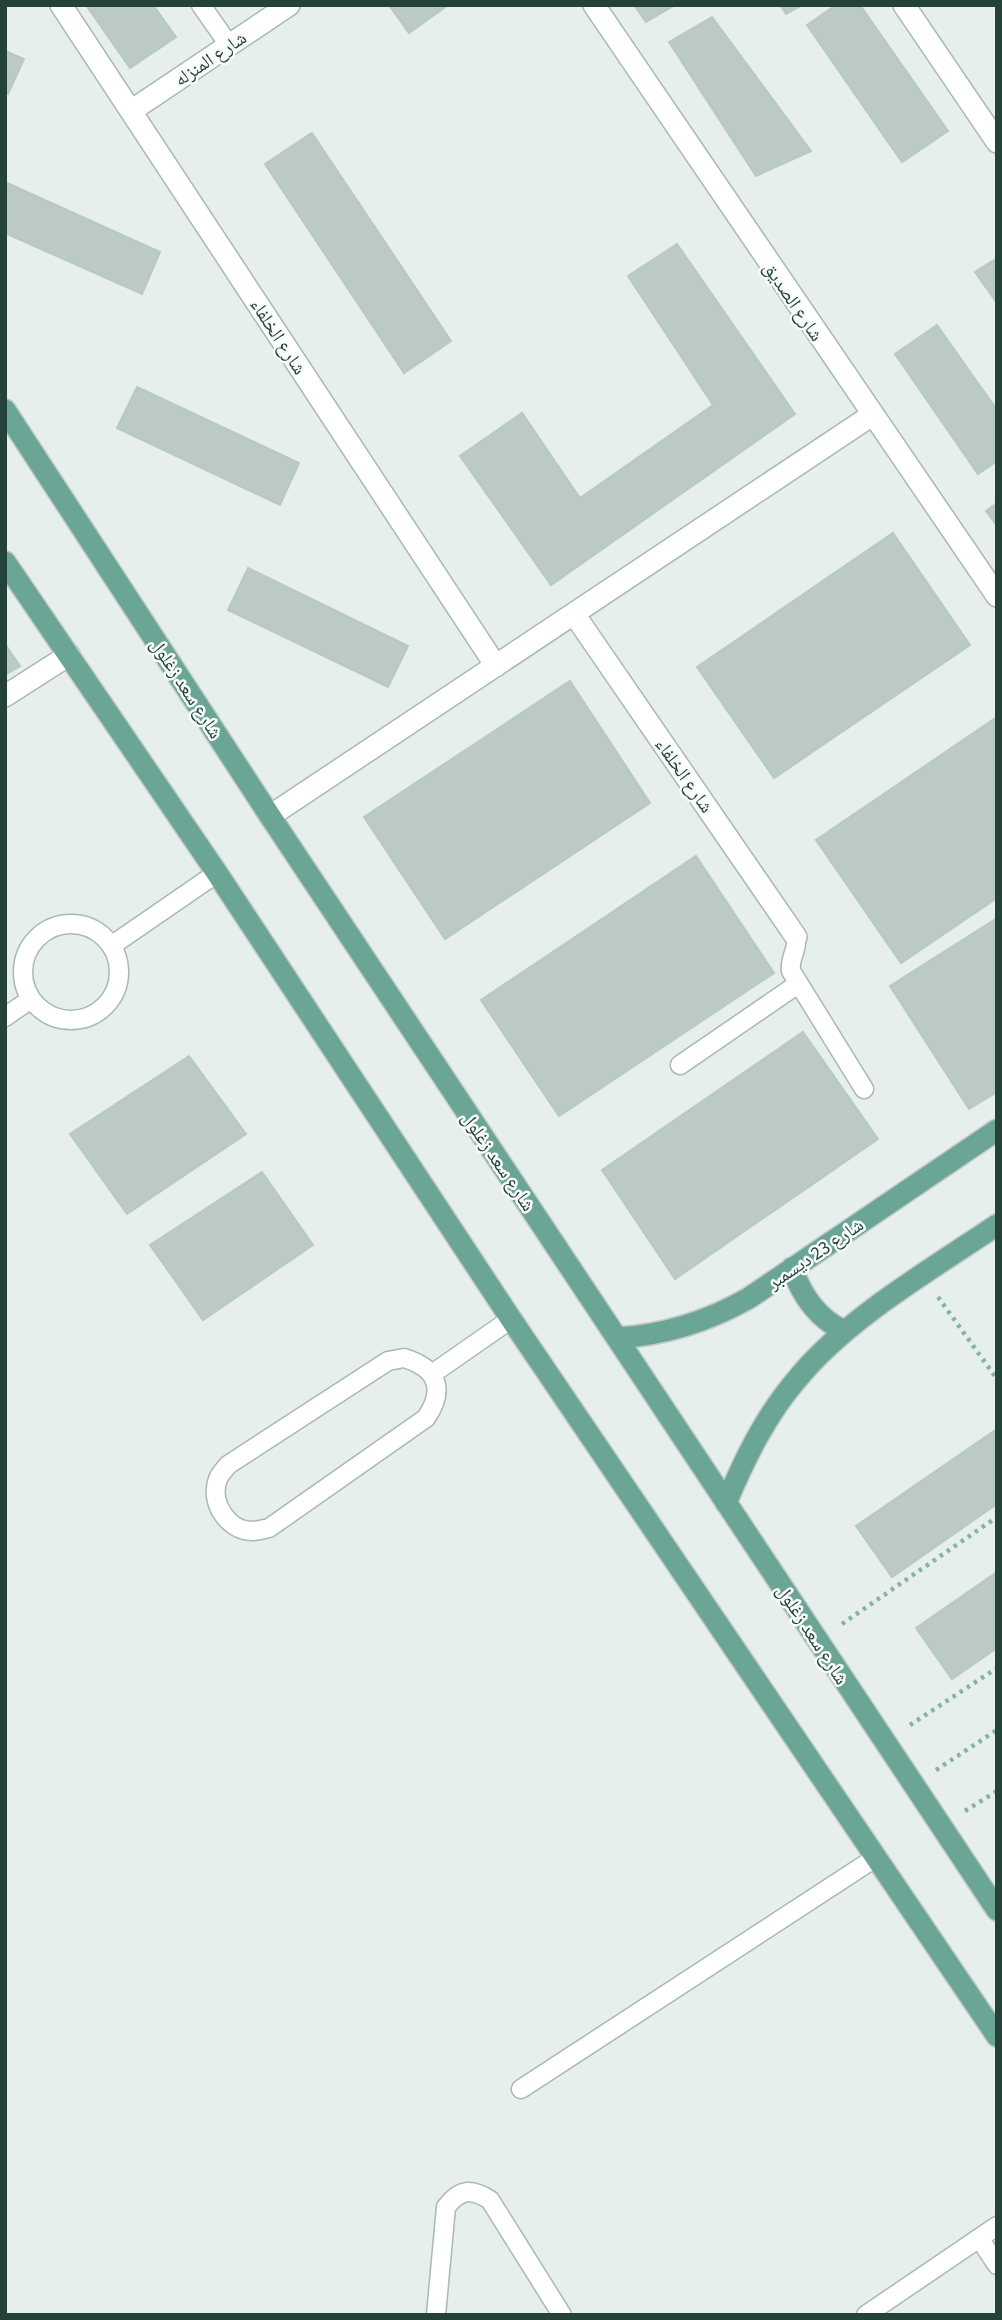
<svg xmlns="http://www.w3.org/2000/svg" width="1002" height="2320" font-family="'Source Sans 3','Noto Naskh Arabic',sans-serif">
<rect width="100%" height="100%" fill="#e6efeb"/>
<path fill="#bbcac4" stroke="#b8c9c2" stroke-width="2" d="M86,5h67l23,32 -46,31z
M389,5h59l-39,28z
M634,5h41l-29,17z
M780,5h22l-16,9z
M836,5h24l88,126 -46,31 -95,-137z
M712,17l99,134 -55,25 -87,-134z
M5,51l19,8 -16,35 -3,-1z
M312,133l139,208 -47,32 -139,-209z
M7,183l153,69 -18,42 -137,-61z
M677,244l118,170 -244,171 -91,-129 62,-43 58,85 133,-93 -85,-129z
M997,258v45l-22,-31z
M937,325l60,85v51l-19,13 -83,-120z
M137,387l162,76 -19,42 -163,-77z
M997,503v23l-11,-15z
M893,533l77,112 -196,133 -77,-111z
M248,568l160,78 -20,41 -160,-77z
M5,644l15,22 -15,9z
M570,681l80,122 -205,136 -81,-122z
M997,717v181l-96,65 -85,-123z
M696,856l78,117 -215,143 -78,-116z
M997,918v174l-28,17 -79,-123z
M803,1032l75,107 -203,140 -73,-109z
M189,1056l57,78 -119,80 -57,-80z
M262,1172l51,73 -110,75 -53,-75z
M997,1429v75l-105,73 -36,-51z
M997,1572v76l-45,31 -36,-51z"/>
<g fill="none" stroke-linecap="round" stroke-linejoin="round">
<defs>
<path id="lane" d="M201,5l28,40
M23 972a48 48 0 1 1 96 0a48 48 0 1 1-96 0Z
M796,937c2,13 -7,21 -5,34l73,118
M111,946l106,-73
M5,1017l26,-18
M680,1065l118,-81
M404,1358c33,10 42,31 22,60l-157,110c-5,1 -11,3 -17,3 -24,0 -43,-29 -34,-52 2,-5 7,-10 10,-14l160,-104z
M432,1374l79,-55
M521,2089l354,-231
M979,2238l18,27
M436,2315l10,-108c14,-18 25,-19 44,-7l72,115
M866,2315l131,-89"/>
<path id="street" d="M61,5l435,661
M594,5l403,591
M904,5l93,137
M131,111l158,-106
M574,614l222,323
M5,696l64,-41
M270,816l602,-401"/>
<path id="primary" d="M5,410l265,406 727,1094
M5,562l212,311 294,446 486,717
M792,1268c10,28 25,50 52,63
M617,1338c48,-3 90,-16 132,-40l248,-168
M726,1503c19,-45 40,-88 72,-125 49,-60 134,-109 199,-153"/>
</defs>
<use href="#lane" stroke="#a8b8b2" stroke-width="21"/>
<use href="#street" stroke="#a8b8b2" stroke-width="24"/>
<use href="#primary" stroke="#c2cac8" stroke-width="24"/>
<path stroke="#86b3a5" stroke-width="4.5" stroke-dasharray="3.5 5" stroke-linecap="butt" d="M938,1297l59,82
M842,1624l155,-107
M910,1725l87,-57
M936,1770l61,-40
M965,1811l32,-20"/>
<use href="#lane" stroke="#fff" stroke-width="18"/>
<use href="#street" stroke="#fff" stroke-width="21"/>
<use href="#primary" stroke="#6aa596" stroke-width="21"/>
</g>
<g text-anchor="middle" stroke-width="5" stroke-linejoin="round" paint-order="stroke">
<g font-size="19" fill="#24423a" stroke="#f7fbf9">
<text transform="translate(210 58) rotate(-34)" y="7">شارع المنزله</text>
<text transform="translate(794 301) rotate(56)" y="7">شارع الصديق</text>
<text transform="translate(279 336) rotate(57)" y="7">شارع الخلفاء</text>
<text transform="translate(187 688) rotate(57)" y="7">شارع سعد زغلول</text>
<text transform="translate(685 775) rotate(55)" y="7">شارع الخلفاء</text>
<text transform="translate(499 1161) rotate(56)" y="7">شارع سعد زغلول</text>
<text transform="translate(815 1253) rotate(-34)" y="7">شارع 23 ديسمبر</text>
<text transform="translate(813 1634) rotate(57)" y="7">شارع سعد زغلول</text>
</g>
</g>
<rect width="1002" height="2320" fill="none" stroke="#24423a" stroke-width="14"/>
</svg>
